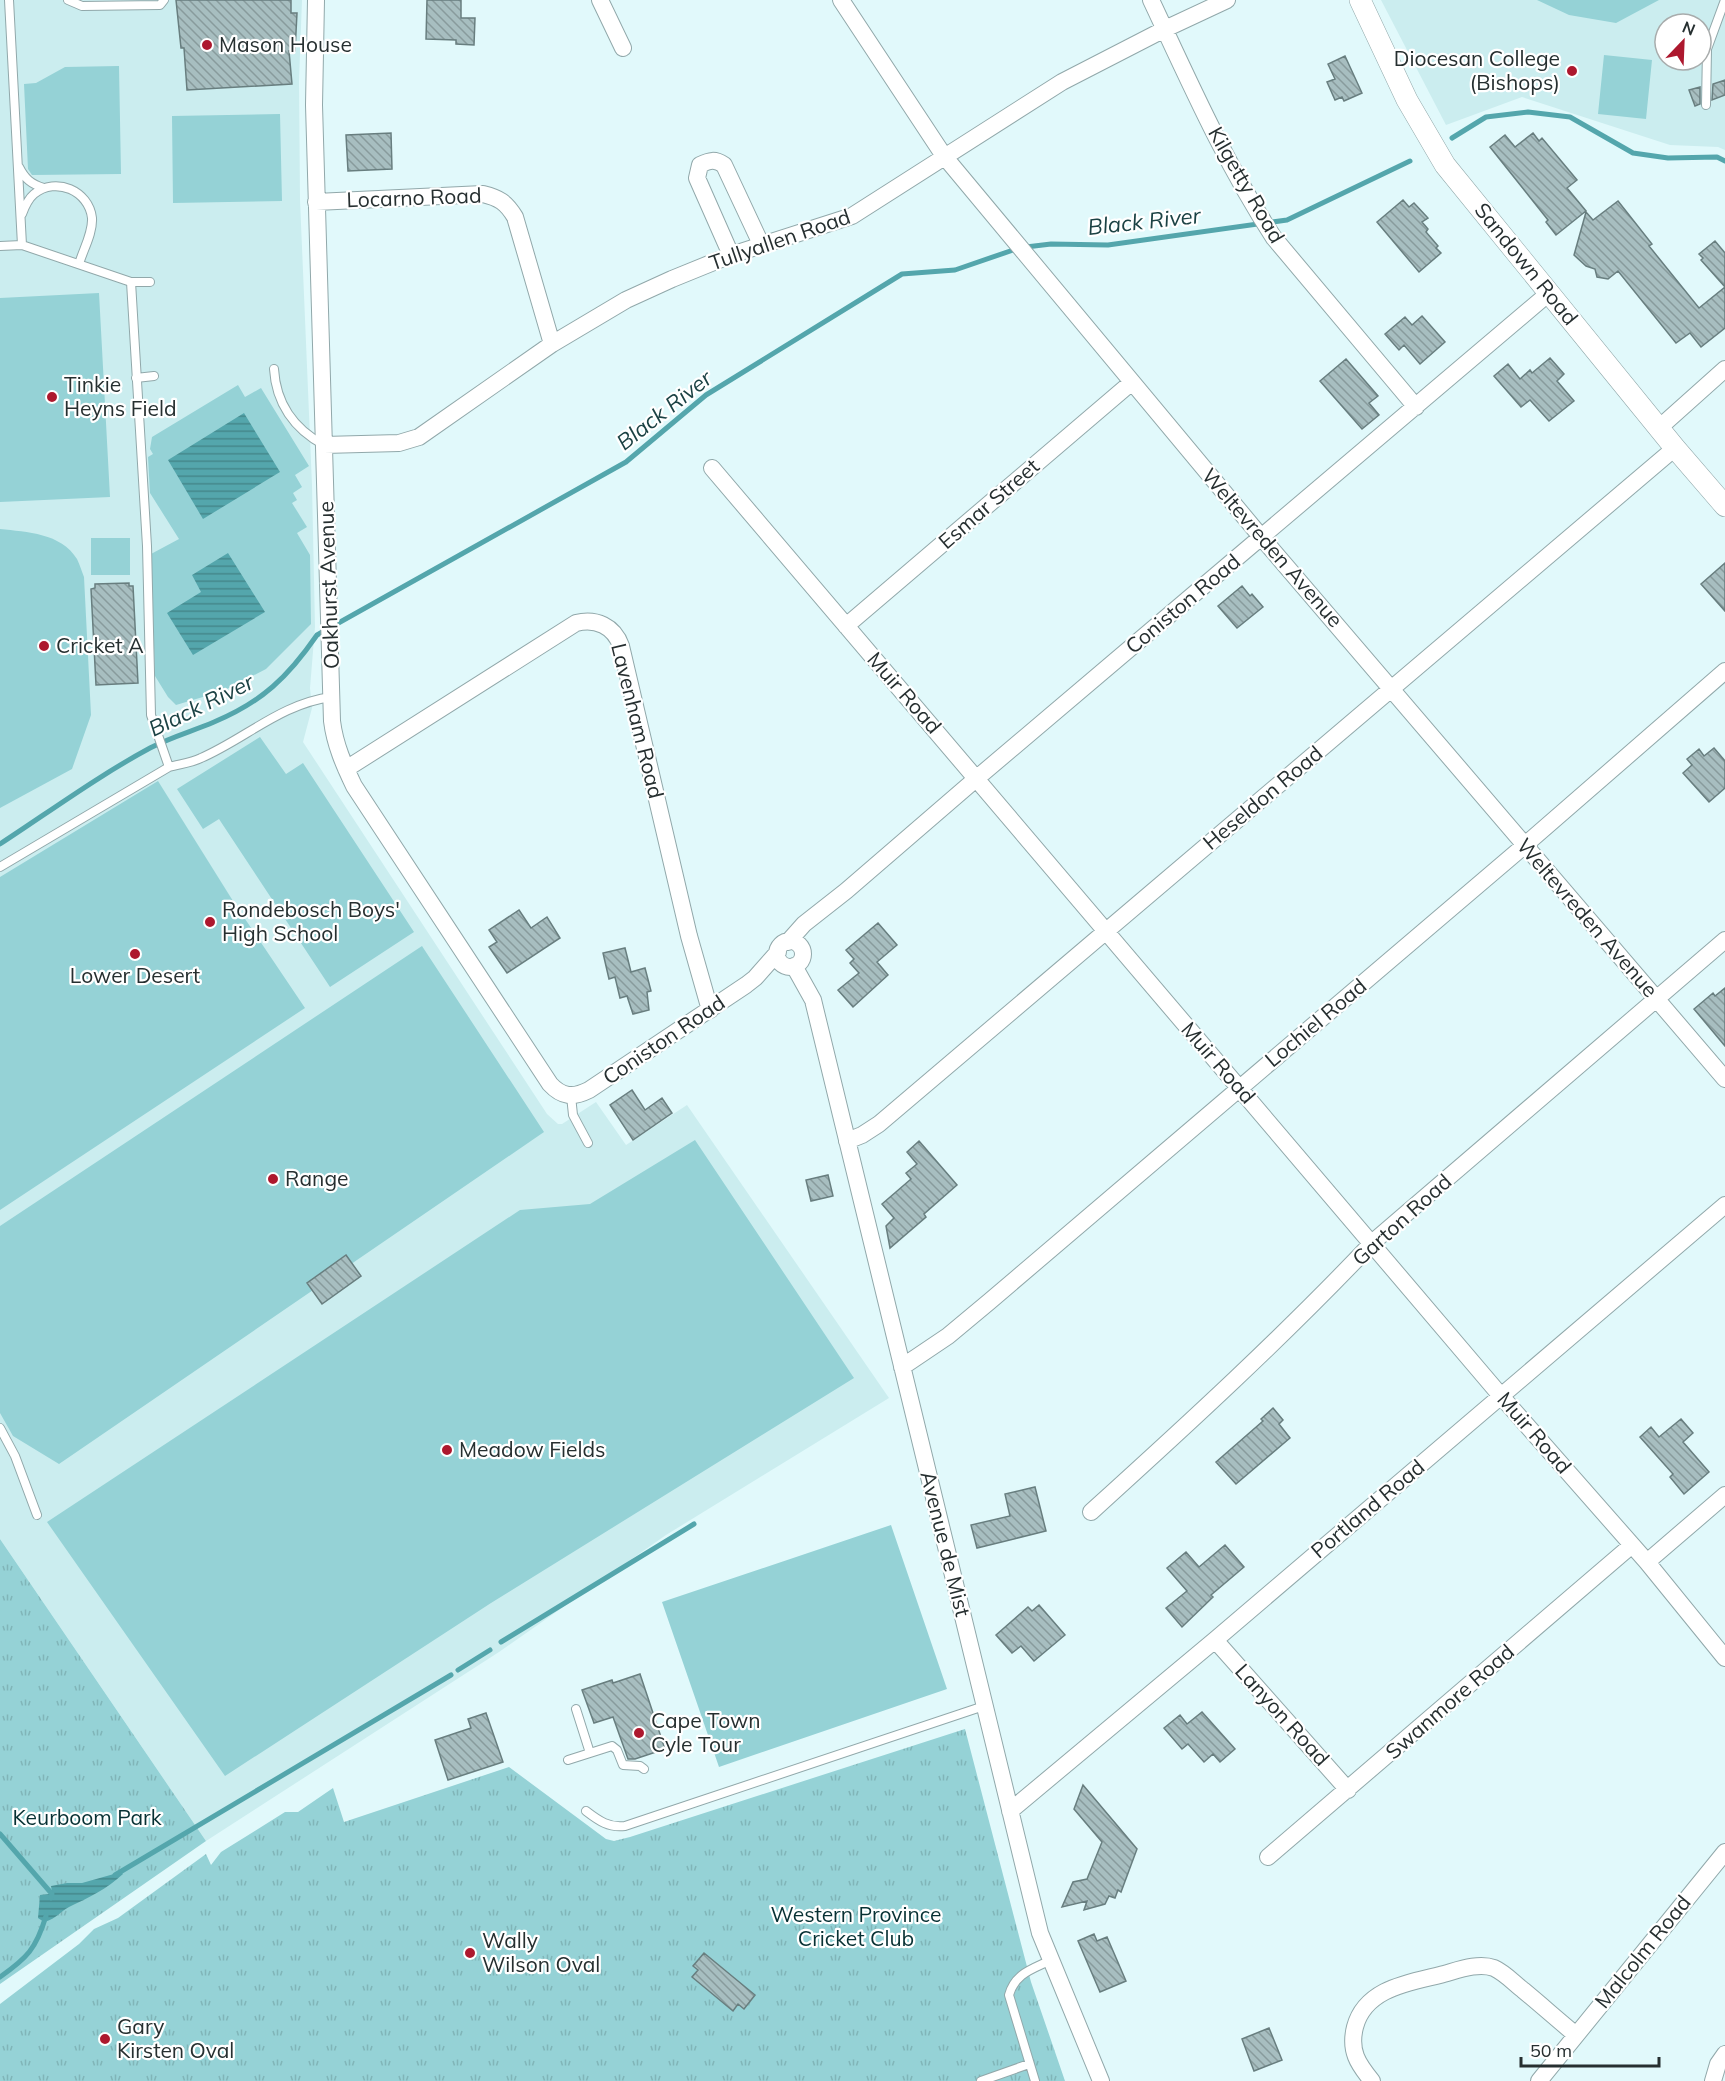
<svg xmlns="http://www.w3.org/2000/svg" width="1725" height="2081" font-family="Mulish,sans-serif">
<defs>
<pattern id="park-tufts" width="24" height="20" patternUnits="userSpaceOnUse" patternTransform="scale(1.5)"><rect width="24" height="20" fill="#95d2d6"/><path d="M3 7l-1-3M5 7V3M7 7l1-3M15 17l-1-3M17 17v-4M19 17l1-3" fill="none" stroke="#80b5b8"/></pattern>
<pattern id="water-rules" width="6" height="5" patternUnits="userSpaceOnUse" patternTransform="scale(1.5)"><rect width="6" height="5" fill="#54a6ac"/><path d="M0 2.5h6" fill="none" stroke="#45888c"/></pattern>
<pattern id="building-back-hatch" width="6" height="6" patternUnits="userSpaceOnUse" patternTransform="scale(1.5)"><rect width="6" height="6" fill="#a7bec0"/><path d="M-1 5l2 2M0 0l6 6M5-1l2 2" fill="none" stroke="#889b9c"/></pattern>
</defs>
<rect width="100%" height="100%" fill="#e1f9fb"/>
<path fill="#cbedef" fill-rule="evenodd" d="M0,0h302l-3,81 1,119 12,285 3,142 -5,61 2,20 -9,34 244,372 11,10h4l34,-22 30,43 61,-40 202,293 -223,137 -167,117 -293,189 -206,-302z
M1381,0h344v150l-7,-3 -48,-2 -148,-48 -76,28zM1665,24h36v36h-36z"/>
<path fill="#95d2d6" d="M1537,0h122l-43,23 -47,-8z
M1604,55l48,5 -6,59 -48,-5z
M119,66l2,108 -89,1 -4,-6 -4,-85 12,-1 29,-16z
M280,114l2,87 -109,2 -1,-87z
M99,293l11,204 -110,5v-204z
M238,385l7,12 16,-9 48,78 -14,9 7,12 -9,6 4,7 -5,3 15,24 -10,6 13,22 1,69 -45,45 -43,22 -47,14 -8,-8 -13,-21 -4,-122 28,-15 -29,-46 -2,-36 5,-3 -3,-5 2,-12z
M0,529c27,3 61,4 77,30 3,6 5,13 7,18l7,138 -19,54 -72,39z
M91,538h39v37h-39z
M260,737l26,37 17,-11 111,169 -84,55 -111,-168 -16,10 -26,-40z
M158,781l75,120 72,107 -305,202v-333z
M422,946l122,186 -485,332 -46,-28 -13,-23v-187z
M695,1140l159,238 -363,225 -266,173 -178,-254 473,-312 70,-6z
M891,1525l56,164 -228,78 -57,-165z"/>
<path fill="url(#park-tufts)" d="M0,1539l206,302 -206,143z
M965,1729l66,253 34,99h-1065v-77l79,-60 15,-15 24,-11 88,-64 5,11 10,-13 64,-40h13l35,-24 11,34 165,-55 97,72 8,2 16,-4z"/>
<path fill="url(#water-rules)" d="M244,413l36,59 -77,47 -35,-59z
M228,553l37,59 -72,43 -26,-42 34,-21 -9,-17z
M121,1872l2,2c-16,15 -35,24 -54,33 -10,5 -11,11 -25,15l-6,-4 2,-23 9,-1 3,-2 -1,-6 16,-3h15z"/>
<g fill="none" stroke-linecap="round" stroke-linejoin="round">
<path stroke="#54a6ac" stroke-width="5" d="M1452,138l34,-21 42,-5 42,5 63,36 35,5 49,-1 8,4
M1026,247l25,-3 57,1 179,-25 123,-59
M0,844c49,-32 98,-68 150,-96 21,-11 43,-17 64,-26 48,-20 74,-45 103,-87l309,-173 80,-67 196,-121 53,-4 61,-21
M501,1642l193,-118
M458,1670l32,-20
M0,1834l52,60 -1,4
M115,1875l336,-200
M0,1977c27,-19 36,-28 46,-61"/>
</g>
<path fill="url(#building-back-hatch)" stroke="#687e7f" stroke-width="1.5" d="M176,0h115v13h6l-2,38h-6l3,33 -105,6 -3,-42h-3z
M427,0h34v18h14l-1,27 -18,-1v-4l-30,-1z
M1345,56l17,37 -18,8 -2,-4 -7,3 -8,-18 8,-3 -7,-15z
M1725,80v15l-13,5 1,-16z
M1700,87v17l-5,2 -6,-16z
M391,133l1,36 -44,2 -2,-36z
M1533,133l6,8 3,-3 35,42 -10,8 19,23 -30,24 -10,-13 2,-2 -58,-73 15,-12 10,12z
M1403,200l6,7 5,-4 14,15 -6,4 6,7 -2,3 12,14 -2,2 5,5 -22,19 -42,-50z
M1618,201l34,43 -3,2 50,62 26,-21 -24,-27 2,-2 -4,-4 16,-13 10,12v75l-24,19 -11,-14 -14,10 -58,-72 -10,8 -11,-2 -2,-8 -9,-3 -12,-11 12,-43 7,8z
M1422,316l23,26 -25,22 -16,-19 -5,5 -14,-16 20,-17 7,8z
M1550,358l14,16 -7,7 17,20 -25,20 -19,-21 -9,7 -27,-31 14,-12 12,15 10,-9 2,3z
M1346,359l32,37 -9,7 10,12 -17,14 -42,-48z
M1725,563v48l-24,-27z
M129,583v3h4l5,97 -42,2 -5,-96 4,-1v-4z
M1242,586l8,10 2,-2 11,13 -26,21 -19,-22z
M1714,748l11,13v27l-16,14 -26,-29 9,-8 -5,-6 12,-10 5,7z
M519,910l12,18 16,-11 13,21 -53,35 -18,-26 8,-5 -8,-12z
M878,923l19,22 -20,17 11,13 -35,32 -15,-17 21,-17 -9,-10 4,-4 -8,-9z
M625,948l6,24 14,-4 6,23 -4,1 2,18 -16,4 -6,-18 -7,2 -5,-21 -6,2 -6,-26z
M1725,988v58l-31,-37 19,-16 2,3z
M632,1090l13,20 17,-12 10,15 -39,27 -23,-35z
M919,1141l38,44 -33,29 2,3 -36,31 -4,-22 8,-8 -12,-14 29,-25 -5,-6 11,-9 -10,-12z
M828,1175l5,21 -22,5 -5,-21z
M346,1255l15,21 -39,28 -15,-21z
M1273,1408l10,12 -4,4 11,14 -54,46 -20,-22 47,-41 -2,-2z
M1681,1419l12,14 -10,9 26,30 -25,22 -14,-17 3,-3 -33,-37 11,-10 8,10z
M1035,1487l11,44 -69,17 -6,-23 39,-9 -5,-22z
M1225,1545l19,22 -33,28 2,2 -31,30 -16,-19 21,-17 -20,-23 19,-16 13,15z
M1039,1605l26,30 -31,26 -13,-15 -9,7 -16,-18 32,-28 4,4z
M640,1674l25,75 -30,10h-7l-15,-42 -19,6 -12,-33 30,-10 1,3z
M1202,1712l33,37 -15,13 -7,-8 -9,8 -16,-18 -6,5 -18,-21 16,-13 7,9z
M486,1713l17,49 -55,18 -13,-40 36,-12 -3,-9z
M1083,1785l54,64 -16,43 -3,-2 -3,8 -6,-2 -4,8 -21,6 3,-9 -25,6 11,-25 14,-3 15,-37 -28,-33z
M1094,1934l3,7 10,-4 19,44 -26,11 -22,-51z
M704,1953l51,42 -11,14 -6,-5 -5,7 -41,-34 6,-7 -5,-4z
M1269,2028l13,32 -28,11 -12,-32z"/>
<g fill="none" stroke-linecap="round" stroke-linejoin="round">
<defs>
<path id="service" d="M9,0l13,245
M68,0l14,6 78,-1 4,-5
M1706,105l1,-56 18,-49
M19,167c6,12 12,17 25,21
M22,214c3,-8 6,-15 12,-20 22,-18 55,-3 58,24 1,15 -9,32 -13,46
M0,246l22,-1 109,37 16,264 4,169 18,52
M131,282h19
M274,369c2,34 20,60 50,76
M136,378l18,-2
M0,867l169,-100c10,-3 22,-4 32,-9 44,-19 81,-55 131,-61
M571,1096l2,19 15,28
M0,1428l15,28 22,59
M576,1709l14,44
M568,1760l44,-14 5,4 6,15 17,1 4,3
M586,1811c13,10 23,17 39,15l359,-120
M981,2081l48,-17
M1035,2081l-26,-86c6,-22 24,-26 42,-35"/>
<path id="minor" d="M316,0l-2,105 18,616c3,24 12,44 22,65l196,298c12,13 23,14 39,6l157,-105 9,-7 23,-26
M600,0l23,48
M841,0l103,156 318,382 463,541
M1151,0c38,81 74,163 123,238l142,169
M316,202l167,-8c16,4 23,8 32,23l37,127
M731,255l-34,-77 3,-13c10,-5 15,-6 24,0l37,79
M1659,428l66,-59
M324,445l75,-2 20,-6 133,-93 74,-44 46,-21 59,-24 121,-39 210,-134 103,-53 62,-29
M712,468l789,928 146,166 78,96
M846,626l286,-244
M346,769l230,-146c20,-5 38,3 45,23l68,290 21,74
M777 954a13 13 0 1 1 26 0a13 13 0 1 1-26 0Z
M788,942l16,-18 42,-33 131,-113 572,-485
M794,966l19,34 227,933 61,148
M847,1141l15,-6 17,-11 796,-676
M902,1367l46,-31 42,-35 535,-456 200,-174
M1091,1512c96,-87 192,-175 282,-270l352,-302
M1647,1562l78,-67
M1215,1640l133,150
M1010,1811l205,-171 510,-435
M1268,1857l364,-312
M1372,2081c-14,-17 -23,-30 -17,-54 10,-38 52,-44 85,-52 16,-4 37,-13 54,-7 11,5 20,15 29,22 18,15 35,30 53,45
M1539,2081l186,-229
M1713,2081l5,-17 7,-10"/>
<path id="tertiary" d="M1360,0l47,100 38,65 230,283 50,58"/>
</defs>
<use href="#service" stroke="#91a8aa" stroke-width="10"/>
<use href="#minor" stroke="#91a8aa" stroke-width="18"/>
<use href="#tertiary" stroke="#91a8aa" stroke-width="22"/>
<use href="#service" stroke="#fff" stroke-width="8"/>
<use href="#minor" stroke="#fff" stroke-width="16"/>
<use href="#tertiary" stroke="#fff" stroke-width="21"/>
</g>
<g fill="#ad182e" stroke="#fff" stroke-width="2">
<circle cx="207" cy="45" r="6"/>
<circle cx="1572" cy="71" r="6"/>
<circle cx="52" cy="397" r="6"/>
<circle cx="44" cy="646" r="6"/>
<circle cx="210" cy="922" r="6"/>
<circle cx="135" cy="954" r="6"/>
<circle cx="273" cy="1179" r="6"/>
<circle cx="447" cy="1450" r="6"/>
<circle cx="639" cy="1733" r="6"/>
<circle cx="470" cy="1953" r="6"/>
<circle cx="105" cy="2039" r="6"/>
</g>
<g text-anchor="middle" stroke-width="4.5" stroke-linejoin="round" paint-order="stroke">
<g font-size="21" fill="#262f30" stroke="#fff" text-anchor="start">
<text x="219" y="52">Mason House</text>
<text x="1560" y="66" text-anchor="end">Diocesan College<tspan x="1560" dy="24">(Bishops)</tspan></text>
<text x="64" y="392">Tinkie<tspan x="64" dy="24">Heyns Field</tspan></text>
<text x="56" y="653">Cricket A</text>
<text x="222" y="917">Rondebosch Boys'<tspan x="222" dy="24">High School</tspan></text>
<text x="135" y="983" text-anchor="middle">Lower Desert</text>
<text x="285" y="1186">Range</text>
<text x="459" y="1457">Meadow Fields</text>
<text x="651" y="1728">Cape Town<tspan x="651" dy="24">Cyle Tour</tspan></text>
<text x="482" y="1948">Wally<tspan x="482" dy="24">Wilson Oval</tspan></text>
<text x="117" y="2034">Gary<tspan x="117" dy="24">Kirsten Oval</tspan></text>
</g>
<g font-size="21" fill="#262f30" stroke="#fff">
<text transform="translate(1246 185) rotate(60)" y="7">Kilgetty Road</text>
<text transform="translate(414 198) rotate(-2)" y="7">Locarno Road</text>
<text transform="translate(780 240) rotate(-19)" y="7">Tullyallen Road</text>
<text transform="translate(1526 264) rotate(51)" y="7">Sandown Road</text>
<text transform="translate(989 504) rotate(-41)" y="7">Esmar Street</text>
<text transform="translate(1272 548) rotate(49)" y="7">Weltevreden Avenue</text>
<text transform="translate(329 585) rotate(-92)" y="7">Oakhurst Avenue</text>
<text transform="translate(1183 604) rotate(-40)" y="7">Coniston Road</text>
<text transform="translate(904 693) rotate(49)" y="7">Muir Road</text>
<text transform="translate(637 721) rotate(76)" y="7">Lavenham Road</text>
<text transform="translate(1263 798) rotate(-40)" y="7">Heseldon Road</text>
<text transform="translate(1587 918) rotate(49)" y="7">Weltevreden Avenue</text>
<text transform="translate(1316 1023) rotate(-40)" y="7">Lochiel Road</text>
<text transform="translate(664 1040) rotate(-34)" y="7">Coniston Road</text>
<text transform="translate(1218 1063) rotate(49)" y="7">Muir Road</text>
<text transform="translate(1402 1220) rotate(-42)" y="7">Garton Road</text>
<text transform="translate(1534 1433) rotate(49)" y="7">Muir Road</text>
<text transform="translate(1368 1509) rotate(-40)" y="7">Portland Road</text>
<text transform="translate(945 1544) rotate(76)" y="7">Avenue de Mist</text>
<text transform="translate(1450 1702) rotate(-41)" y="7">Swanmore Road</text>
<text transform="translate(1282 1715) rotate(48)" y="7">Lanyon Road</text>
<text transform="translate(1643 1952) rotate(-51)" y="7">Malcolm Road</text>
</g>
<g font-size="21" fill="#073134" stroke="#fff">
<text x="87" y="1825">Keurboom Park</text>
<text x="856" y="1922">Western Province<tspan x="856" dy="24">Cricket Club</tspan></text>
</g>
<g font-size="22" font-style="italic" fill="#1b4244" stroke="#fff">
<text transform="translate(1144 221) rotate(-6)" y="8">Black River</text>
<text transform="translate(664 410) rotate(-38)" y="8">Black River</text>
<text transform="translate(201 705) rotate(-26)" y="8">Black River</text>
</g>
</g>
<g transform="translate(1683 42) rotate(23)"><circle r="28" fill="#ffffff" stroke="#a8acac" stroke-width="1.5"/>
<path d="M0-4.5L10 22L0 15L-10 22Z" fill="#ad182e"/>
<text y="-9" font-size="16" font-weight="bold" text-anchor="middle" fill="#262f30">N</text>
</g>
<path d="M1521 2057v9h138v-9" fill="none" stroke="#262f30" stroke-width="3"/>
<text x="1530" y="2057" font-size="18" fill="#262f30" stroke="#ffffff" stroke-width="4.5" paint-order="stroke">50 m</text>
</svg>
